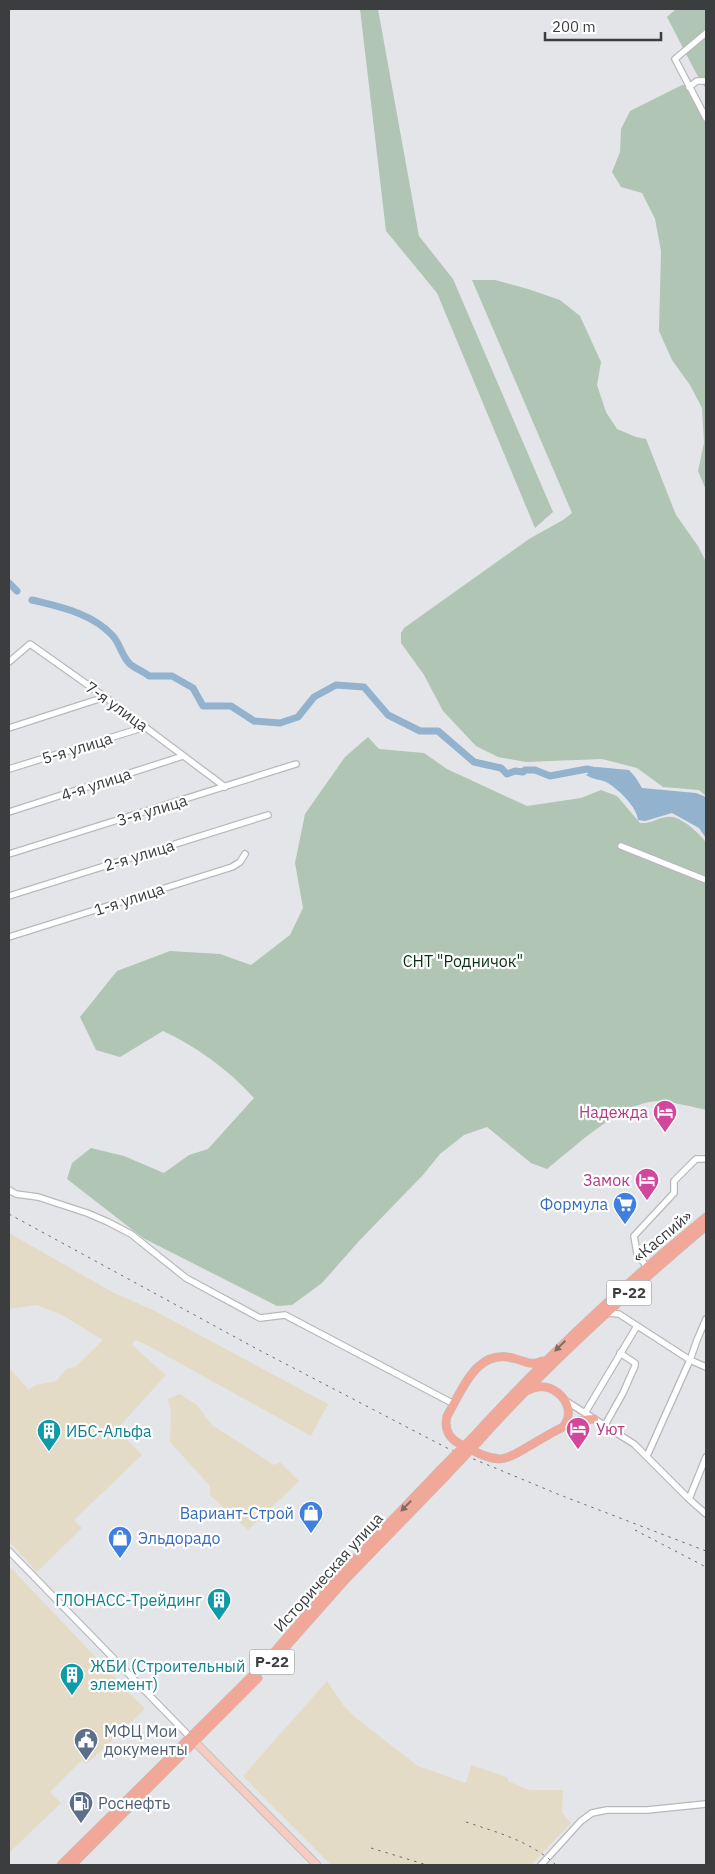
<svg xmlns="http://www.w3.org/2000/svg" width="715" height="1874" font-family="'IBM Plex Sans',sans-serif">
<rect width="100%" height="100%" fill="#e4e5e9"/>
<path fill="#e4dbc6" d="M9,1233l105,60 39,17 175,94 -17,32 -164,-91 -12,-5 -3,5 34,30 -49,54 25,26 -68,65 8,8 -45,44 -28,-31v-173l20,22 6,-5 21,-4 10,-12 9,-2 28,-27 -41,-25 -25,-10 -28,4z
M180,1394l17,11 15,20 62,40 6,-3 19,19 -51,49 -38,-35v-9l-40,-44 1,-31 -3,-12z
M9,1566l136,143 -44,42 -15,13 -4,-4 -32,32 11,11 -52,50z
M327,1681l16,24 13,13 62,48 48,17 5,-18 30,10 7,3v3l21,9h34l-1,23 9,10 -40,42h-200l-88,-89z"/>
<path fill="#b1c5b4" d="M360,9h18l41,227 34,43 100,233 -18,16 -98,-235 -51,-62z
M676,9h30v80l-10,-16 -29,-56z
M682,85h4c8,12 12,26 20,37v368l-8,-19 6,-28 -2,-35 -12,-23 -18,-25 -13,-29 2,-80 -6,-32 -13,-26 -21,-6 -9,-15 8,-20 1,-23 9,-18z
M472,280h23l33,9 32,11 20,16 21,46 -4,23 9,27 11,17 19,8 10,2 30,76 22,31 8,16v234l-7,-6 -36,-3 -26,-19 -35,-9 -76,3 -28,-5 -22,-11 -33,-35 -19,-36 -23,-32v-10l3,-5 125,-89 34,-19 9,-7z
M368,737l11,12 45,4 23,16 80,37 54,-8 20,-8 16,6 23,27c11,1 17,-5 27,-6 12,-3 32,16 39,25v268c-14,-3 -43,-11 -57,-8 -36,8 -73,44 -102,67l-16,-6 -44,-36 -23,8 -24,19 -17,21 -64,66 -37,42 -30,22 -15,1 -134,-68 -76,-59 5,-16 19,-15 33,8 40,17 25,-18 19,-6 46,-51c-25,-28 -57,-51 -91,-67l-43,26 -24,-7 -16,-33 37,-46 53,-20 50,3 31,11 39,-30 13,-27 -8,-45 10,-49 40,-57z"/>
<path fill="#92b2cd" d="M597,767l32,3 7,8 6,10 54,5 10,4v41l-7,-10 -27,-15 -27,8 -7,-1c-1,-13 -19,-30 -30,-37 -7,-4 -15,-3 -22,-8z"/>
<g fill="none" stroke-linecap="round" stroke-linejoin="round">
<path stroke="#92b2cd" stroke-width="7" d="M9,583l8,8
M32,600c28,7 60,13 80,35 8,8 10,22 18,29 4,4 13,7 19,12h23l21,12 10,18h28l23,15 26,2 18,-6 16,-20 22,-12 28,2 24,28 32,16h18l36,31 27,6 6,6 8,-3 8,1 2,-2h10l15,6 37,-7 14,3"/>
<defs>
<path id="minor" d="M706,33l-31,26 31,59
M689,87l8,-6h9
M9,662l21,-18 75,53 120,90
M9,728l96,-31
M9,769l136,-42
M9,812l174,-56
M621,846l85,34
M9,854l287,-90
M9,896l259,-81
M9,937l223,-70 8,-5 5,-8
M9,1190l7,4 22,3 49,16 21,9 23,12 55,44 74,40 25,-3 169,89
M646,1266l-9,-13 -3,-17 40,-43v-12l22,-22h10
M607,1313l12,1 71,46 16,7
M566,1401l68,43 55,55 17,15
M585,1413l52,-87
M605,1425l18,-32 12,-27v-3l-15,-10
M647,1456l43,-96 7,-20 9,-21
M689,1499l17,-42
M9,1551l181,186
M541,1865l40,-44 11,-8 15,-3h40l59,-6"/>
<path id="major" d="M192,1739l125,126"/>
<path id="highway" d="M542,1361c-11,5 -15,1 -26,-2 -39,-13 -53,30 -69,57 -3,12 1,22 13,28 12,6 25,14 39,15 9,0 18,-6 25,-10 22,-12 45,-30 70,-30
M529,1390c21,-13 52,15 34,37
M473,1437c72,-79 150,-152 233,-220
M478,1442c70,-78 148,-148 228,-216
M341,1572l3,-15 3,4 7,-3
M276,1658l70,-79 99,-102
M61,1865l203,-201 85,-99 90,-94
M72,1865l186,-187"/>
</defs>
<use href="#minor" stroke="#b9b9bd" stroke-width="8"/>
<use href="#major" stroke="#c1c1c1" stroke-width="9"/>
<use href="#highway" stroke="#c1c1c1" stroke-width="9"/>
<use href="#minor" stroke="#fff" stroke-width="5.5"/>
<use href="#major" stroke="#f7cbc2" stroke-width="7"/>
<use href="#highway" stroke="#f1a899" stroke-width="8"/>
<path stroke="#6a6b6d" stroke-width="1" stroke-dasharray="2.5 5" stroke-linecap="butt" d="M9,1214l248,135 190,99 113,47 146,56
M635,1530l71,37
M466,1822c33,11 64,19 90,43
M371,1848l56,17"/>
<defs>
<path id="highway-bridge" d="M439,1471l34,-34
M445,1477l33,-35"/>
</defs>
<use href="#highway-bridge" stroke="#c1c1c1" stroke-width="9" stroke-linecap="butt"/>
<use href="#highway-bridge" stroke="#f1a899" stroke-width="8"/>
</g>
<defs><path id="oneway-solid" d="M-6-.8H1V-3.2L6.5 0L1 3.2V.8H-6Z" transform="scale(1.25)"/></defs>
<g fill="#846862">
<use href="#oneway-solid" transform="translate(560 1346) rotate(136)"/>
<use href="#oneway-solid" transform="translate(406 1506) rotate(134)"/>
</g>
<defs>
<symbol id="hotel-pin" viewBox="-11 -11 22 30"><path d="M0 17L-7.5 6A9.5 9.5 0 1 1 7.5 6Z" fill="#d1479c" stroke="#fff"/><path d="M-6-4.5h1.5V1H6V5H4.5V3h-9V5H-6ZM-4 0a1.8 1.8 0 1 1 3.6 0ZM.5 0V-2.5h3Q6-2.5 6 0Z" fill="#fff"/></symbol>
<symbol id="supermarket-pin" viewBox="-11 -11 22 30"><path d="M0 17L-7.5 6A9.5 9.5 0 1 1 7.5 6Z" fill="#3f7fe0" stroke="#fff"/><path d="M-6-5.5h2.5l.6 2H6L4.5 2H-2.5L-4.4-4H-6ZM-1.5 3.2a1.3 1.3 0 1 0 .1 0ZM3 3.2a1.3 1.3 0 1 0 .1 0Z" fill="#fff"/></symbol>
<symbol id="building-pin" viewBox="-11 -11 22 30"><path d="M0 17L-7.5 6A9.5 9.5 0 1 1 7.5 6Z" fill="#0f9aa8" stroke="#fff"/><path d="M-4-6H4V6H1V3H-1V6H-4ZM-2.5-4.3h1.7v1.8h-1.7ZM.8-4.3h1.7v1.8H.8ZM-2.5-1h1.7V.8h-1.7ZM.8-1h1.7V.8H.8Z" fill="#fff"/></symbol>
<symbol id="shop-pin" viewBox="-11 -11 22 30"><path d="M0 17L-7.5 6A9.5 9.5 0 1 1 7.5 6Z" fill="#3f7fe0" stroke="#fff"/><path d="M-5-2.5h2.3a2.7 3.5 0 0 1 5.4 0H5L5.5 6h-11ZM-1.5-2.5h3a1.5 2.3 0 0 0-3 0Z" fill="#fff"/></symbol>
<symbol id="civic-pin" viewBox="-11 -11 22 30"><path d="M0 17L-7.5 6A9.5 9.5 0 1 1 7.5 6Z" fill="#5c6f8a" stroke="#fff"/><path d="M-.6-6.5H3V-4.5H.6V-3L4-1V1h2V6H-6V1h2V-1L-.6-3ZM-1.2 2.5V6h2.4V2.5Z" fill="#fff"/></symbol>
<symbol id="fuel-pin" viewBox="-11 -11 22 30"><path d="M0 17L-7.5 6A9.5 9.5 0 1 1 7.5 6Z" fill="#5c6f8a" stroke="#fff"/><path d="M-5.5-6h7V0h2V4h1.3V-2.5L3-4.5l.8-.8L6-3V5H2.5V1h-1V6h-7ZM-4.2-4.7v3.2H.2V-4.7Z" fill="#fff"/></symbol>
</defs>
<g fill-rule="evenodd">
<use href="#hotel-pin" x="651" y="1098" width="28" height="38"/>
<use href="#hotel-pin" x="633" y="1166" width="28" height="38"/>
<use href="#supermarket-pin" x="611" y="1190" width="28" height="38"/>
<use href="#hotel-pin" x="564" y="1415" width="28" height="38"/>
<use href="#building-pin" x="35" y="1417" width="28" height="38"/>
<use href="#shop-pin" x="297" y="1499" width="28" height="38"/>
<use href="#shop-pin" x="106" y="1524" width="28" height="38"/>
<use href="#building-pin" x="205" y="1586" width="28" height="38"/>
<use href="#building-pin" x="58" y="1661" width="28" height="38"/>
<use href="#civic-pin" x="72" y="1726" width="28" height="38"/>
<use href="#fuel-pin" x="67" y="1789" width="28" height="38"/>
</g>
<g text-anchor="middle" stroke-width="4.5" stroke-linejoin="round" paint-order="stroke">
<g fill="#fff" stroke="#767778" stroke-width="1">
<rect x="606.5" y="1280.5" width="45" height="25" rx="4"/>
<rect x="249.5" y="1649.5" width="45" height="25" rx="4"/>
</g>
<g font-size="15" font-weight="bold" fill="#3c3d3e">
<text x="629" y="1298">Р-22</text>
<text x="272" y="1667">Р-22</text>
</g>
<g font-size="16" fill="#3c3d3e" stroke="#fff">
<text transform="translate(117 706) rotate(36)" y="6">7-я улица</text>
<text transform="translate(77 748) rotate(-17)" y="6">5-я улица</text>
<text transform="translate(96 784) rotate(-18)" y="6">4-я улица</text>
<text transform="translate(152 810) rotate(-17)" y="6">3-я улица</text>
<text transform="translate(139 855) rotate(-17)" y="6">2-я улица</text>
<text transform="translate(129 899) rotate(-18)" y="6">1-я улица</text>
<text transform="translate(662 1236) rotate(-40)" y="6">«Каспий»</text>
<text transform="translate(328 1572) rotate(-48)" y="6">Историческая улица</text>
</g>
<g font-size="16" fill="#0a3218" stroke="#fff">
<text x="463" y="967">СНТ "Родничок"</text>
</g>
<g font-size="16" fill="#b23c85" stroke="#fff" text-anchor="end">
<text x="648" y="1118">Надежда</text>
<text x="630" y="1186">Замок</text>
<text x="596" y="1435" text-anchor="start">Уют</text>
</g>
<g font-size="16" fill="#366cbe" stroke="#fff" text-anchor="end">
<text x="608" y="1210">Формула</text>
<text x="294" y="1519">Вариант-Строй</text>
<text x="138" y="1544" text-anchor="start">Эльдорадо</text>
</g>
<g font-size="16" fill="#0d838f" stroke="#fff" text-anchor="start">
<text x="66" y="1437">ИБС-Альфа</text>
<text x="202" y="1606" text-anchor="end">ГЛОНАСС-Трейдинг</text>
<text x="90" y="1672">ЖБИ (Строительный<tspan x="90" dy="18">элемент)</tspan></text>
</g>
<g font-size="16" fill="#4e5e75" stroke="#fff" text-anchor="start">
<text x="104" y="1737">МФЦ Мои<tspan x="104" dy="18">документы</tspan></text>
<text x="98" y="1809">Роснефть</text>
</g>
</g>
<rect width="715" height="1874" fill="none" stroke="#3c3d3e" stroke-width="20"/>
<path d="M545 32v8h116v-8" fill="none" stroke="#3c3d3e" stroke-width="2.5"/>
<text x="552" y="32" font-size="15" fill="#3c3d3e" stroke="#ffffff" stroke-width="4" paint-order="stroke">200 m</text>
</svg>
